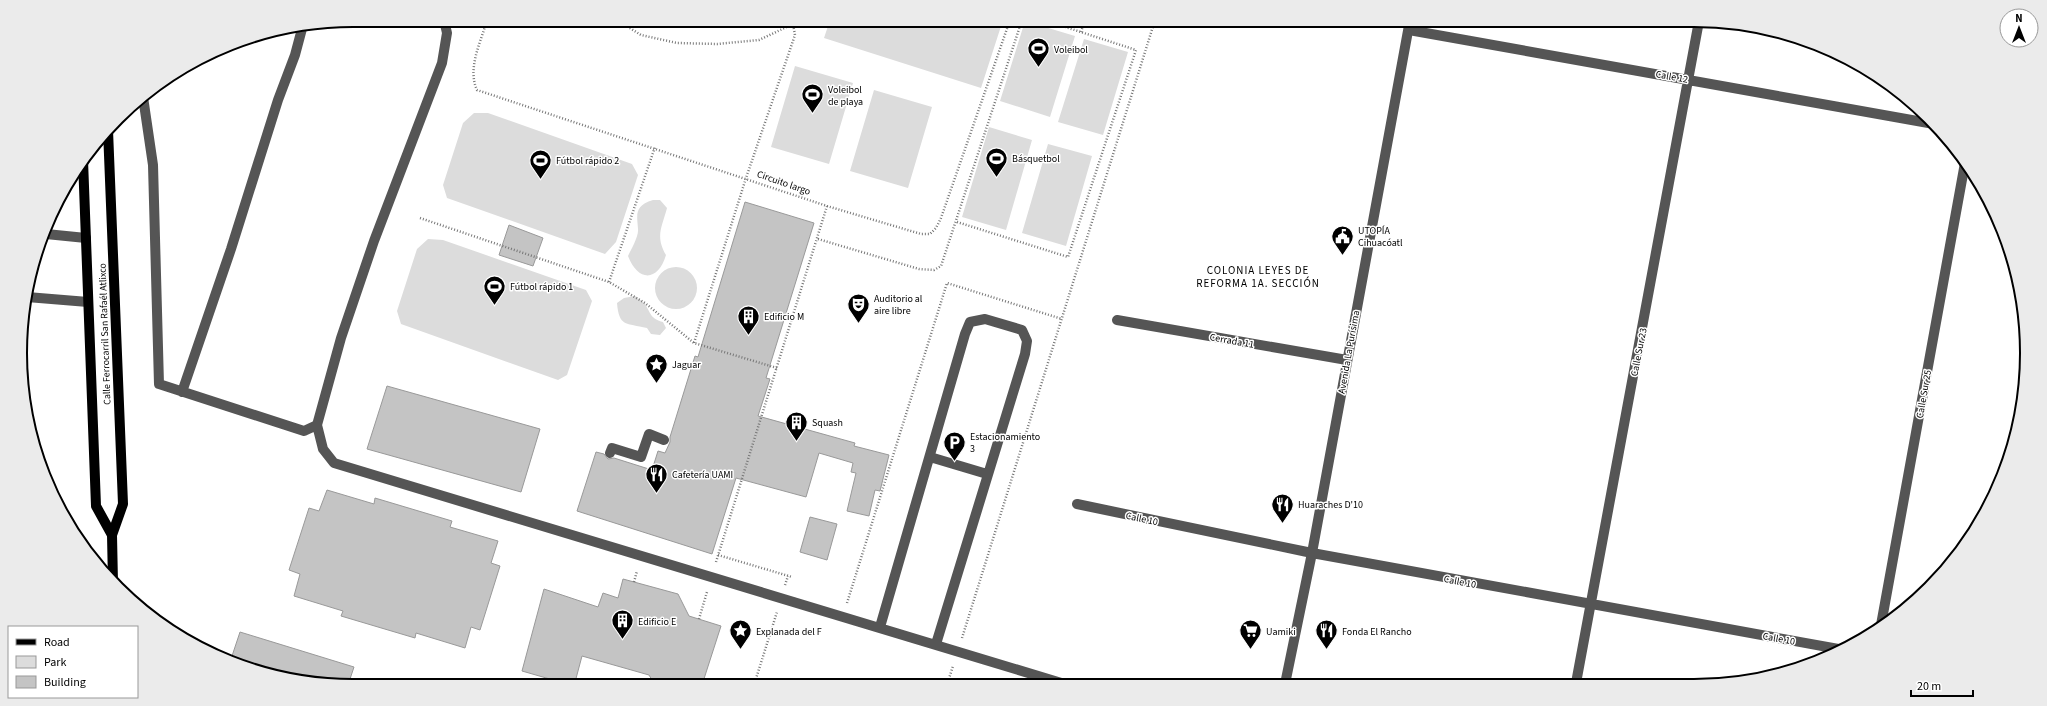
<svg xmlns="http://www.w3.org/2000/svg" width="2047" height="706" font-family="'Source Sans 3',sans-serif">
<rect width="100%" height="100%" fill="#fff"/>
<path fill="#dcdcdc" d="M830,20h173l-22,68 -157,-50z
M1025,21l50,15 -25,81 -50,-16z
M1084,39l44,13 -25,83 -45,-13z
M795,66l58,17 -24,81 -58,-17z
M874,90l58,17 -24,81 -58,-17z
M474,113h14l144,51 6,11 -22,67 -11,12 -158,-56 -4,-13 20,-62z
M989,127l43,13 -26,90 -44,-13z
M1048,144l44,12 -26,90 -44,-13z
M653,200h7l7,8c-5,19 -12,28 -1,47 -8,27 -28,27 -38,1 3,-6 11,-20 10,-27 -1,-15 -4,-23 15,-29z
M428,239l15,1 143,50 6,11 -25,74 -9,5 -157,-56 -4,-13 20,-62z
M655 288a21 21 0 1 1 42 0a21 21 0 1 1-42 0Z
M635,296c3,3 8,5 10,8 6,10 6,15 18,18l3,6 -6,7 -9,-1 -4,-6c-21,-5 -28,-1 -30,-25l7,-5z"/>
<path fill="#c4c4c4" stroke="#999" d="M745,202l69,21 -48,155 4,1 -12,37 97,27 -1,3 35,9 -9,36 -5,-1 -6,26 -22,-5 9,-38 -5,-1 2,-9 -34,-10 -13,44 -70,-19 -24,76 -135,-43 19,-59 8,2 4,5 6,-1 38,12 6,-19 7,2 5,-11v-5l25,-81 3,1z
M509,225l34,13 -10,28 -34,-11z
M387,386l153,43 -19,63 -154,-43z
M327,490l47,14 1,-6 77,23 -2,6 48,14 -7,22 9,3 -20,64 -9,-3 -6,21 -49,-15 -1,5 -74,-22 2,-5 -49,-15 6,-22 -11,-4 20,-62 10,3z
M810,517l27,7 -10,36 -27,-8z
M623,579l55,15 11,22 32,10 -19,59h-47l-6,-10 -67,-19 -8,30 -52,-15 22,-82 54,18 5,-14 15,5z
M240,632l114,35 -6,18 -81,-10 -36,-16z"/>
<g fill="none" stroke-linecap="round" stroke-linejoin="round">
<path stroke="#777" stroke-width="2.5" stroke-dasharray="1 2" stroke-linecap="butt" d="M487,20c-6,22 -20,48 -10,70l350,116 94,28h9l6,-6 5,-10 69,-198
M617,20l24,15 36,8 40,1 42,-4 34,-16 2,11 -49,143 -52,165
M1081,32l4,-12
M420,218l189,64 36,21 49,40 83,25
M957,222l111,35 68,-207 -92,-30
M818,239l101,30 15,1 7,-4 81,-246
M609,282l46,-135
M718,555l74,22
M716,562l111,-356
M634,582l3,-11
M785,585l3,-9
M847,603l100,-320 115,36
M699,619l8,-27
M962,638l193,-618
M754,685l23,-73
M947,685l6,-19"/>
<path stroke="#555" stroke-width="10" d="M1409,30l525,94
M143,97l10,68 6,219 145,47 13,-6 24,-87 33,-97 68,-178 5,-30 -3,-13
M46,234l40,4
M27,297l61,5
M1117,320l230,40
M182,392l49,-143 47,-149 17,-45 8,-30
M317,425l6,24 11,14 734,222
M610,453l2,-5 29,9 8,-23 15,6
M930,457l57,17
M1077,504l235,49 532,97
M1881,625l84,-462
M880,627l85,-293 5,-12 15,-3 37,11 5,11 -2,13 -89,290
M1576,683l123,-662
M1285,684l27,-131 98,-533"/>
<path stroke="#000" stroke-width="10" d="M108,130l15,374 -11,31 1,48
M83,160l13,346 16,29"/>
</g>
<defs>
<symbol id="stadium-pin" viewBox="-11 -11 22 30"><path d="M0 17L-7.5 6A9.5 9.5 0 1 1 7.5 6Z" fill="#000" stroke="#fff"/><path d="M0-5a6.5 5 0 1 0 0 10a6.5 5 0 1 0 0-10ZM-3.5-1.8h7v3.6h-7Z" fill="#fff"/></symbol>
<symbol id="civic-pin" viewBox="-11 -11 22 30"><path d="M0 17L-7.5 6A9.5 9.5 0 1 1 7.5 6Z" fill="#000" stroke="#fff"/><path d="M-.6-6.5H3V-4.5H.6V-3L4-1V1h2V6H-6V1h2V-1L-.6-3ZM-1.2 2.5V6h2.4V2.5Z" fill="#fff"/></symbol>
<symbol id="theatre-pin" viewBox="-11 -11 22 30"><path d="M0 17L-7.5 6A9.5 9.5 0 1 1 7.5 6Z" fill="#000" stroke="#fff"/><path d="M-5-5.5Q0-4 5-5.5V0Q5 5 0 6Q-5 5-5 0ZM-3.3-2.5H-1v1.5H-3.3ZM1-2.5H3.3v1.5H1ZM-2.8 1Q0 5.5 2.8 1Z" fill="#fff"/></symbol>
<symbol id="building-pin" viewBox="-11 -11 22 30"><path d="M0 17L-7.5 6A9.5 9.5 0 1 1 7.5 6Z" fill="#000" stroke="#fff"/><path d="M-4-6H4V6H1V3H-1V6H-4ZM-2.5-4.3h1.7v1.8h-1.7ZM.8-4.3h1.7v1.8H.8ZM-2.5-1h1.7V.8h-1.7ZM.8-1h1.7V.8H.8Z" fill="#fff"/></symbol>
<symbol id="sight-pin" viewBox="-11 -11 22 30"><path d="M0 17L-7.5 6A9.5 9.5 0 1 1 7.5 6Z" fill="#000" stroke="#fff"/><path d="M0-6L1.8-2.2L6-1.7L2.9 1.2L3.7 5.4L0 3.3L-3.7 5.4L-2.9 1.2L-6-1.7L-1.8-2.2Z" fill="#fff"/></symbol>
<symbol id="parking-pin" viewBox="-11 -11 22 30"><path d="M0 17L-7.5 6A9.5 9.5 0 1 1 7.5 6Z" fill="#000" stroke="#fff"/><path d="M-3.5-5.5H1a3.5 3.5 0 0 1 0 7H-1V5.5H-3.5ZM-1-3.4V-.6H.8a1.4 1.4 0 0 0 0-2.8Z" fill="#fff"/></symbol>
<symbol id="restaurant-pin" viewBox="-11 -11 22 30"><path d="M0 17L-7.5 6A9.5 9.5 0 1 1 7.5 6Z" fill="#000" stroke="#fff"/><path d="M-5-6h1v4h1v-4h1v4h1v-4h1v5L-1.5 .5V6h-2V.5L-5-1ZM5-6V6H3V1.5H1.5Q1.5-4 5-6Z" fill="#fff"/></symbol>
<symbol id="supermarket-pin" viewBox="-11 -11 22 30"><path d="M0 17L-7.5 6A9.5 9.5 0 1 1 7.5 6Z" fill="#000" stroke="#fff"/><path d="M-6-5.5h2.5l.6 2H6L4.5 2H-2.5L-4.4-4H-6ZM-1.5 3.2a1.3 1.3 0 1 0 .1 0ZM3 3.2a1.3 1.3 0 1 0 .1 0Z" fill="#fff"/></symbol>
</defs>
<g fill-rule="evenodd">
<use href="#stadium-pin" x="1026" y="36" width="25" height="34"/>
<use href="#stadium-pin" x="800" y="82" width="25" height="34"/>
<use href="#stadium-pin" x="984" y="146" width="25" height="34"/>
<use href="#stadium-pin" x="528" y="148" width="25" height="34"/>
<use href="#civic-pin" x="1330" y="224" width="25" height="34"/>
<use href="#stadium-pin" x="482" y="274" width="25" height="34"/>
<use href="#theatre-pin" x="846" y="292" width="25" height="34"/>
<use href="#building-pin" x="736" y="304" width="25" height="34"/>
<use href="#sight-pin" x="644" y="352" width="25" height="34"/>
<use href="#building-pin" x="784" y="410" width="25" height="34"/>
<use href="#parking-pin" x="942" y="430" width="25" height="34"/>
<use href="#restaurant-pin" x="644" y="462" width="25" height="34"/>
<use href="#restaurant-pin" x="1270" y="492" width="25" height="34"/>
<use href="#building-pin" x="610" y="608" width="25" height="34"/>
<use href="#sight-pin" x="728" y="618" width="25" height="34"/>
<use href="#supermarket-pin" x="1238" y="618" width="25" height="34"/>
<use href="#restaurant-pin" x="1314" y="618" width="25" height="34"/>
</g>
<g text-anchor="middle" stroke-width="3" stroke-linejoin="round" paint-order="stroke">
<g font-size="10" fill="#000" stroke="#fff" text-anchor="start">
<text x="1054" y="53">Voleibol</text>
<text x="828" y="93">Voleibol<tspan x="828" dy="12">de playa</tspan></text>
<text x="1012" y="162">Básquetbol</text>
<text x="556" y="164">Fútbol rápido 2</text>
<text x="1358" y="234">UTOPÍA<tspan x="1358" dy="12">Cihuacóatl</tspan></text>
<text x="510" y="290">Fútbol rápido 1</text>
<text x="874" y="302">Auditorio al<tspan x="874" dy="12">aire libre</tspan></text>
<text x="764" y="320">Edificio M</text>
<text x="672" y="368">Jaguar</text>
<text x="812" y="426">Squash</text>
<text x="970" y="440">Estacionamiento<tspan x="970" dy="12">3</tspan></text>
<text x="672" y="478">Cafetería UAMI</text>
<text x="1298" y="508">Huaraches D'10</text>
<text x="638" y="625">Edificio E</text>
<text x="756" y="635">Explanada del F</text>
<text x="1266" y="635">Uamiki</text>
<text x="1342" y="635">Fonda El Rancho</text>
</g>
<g font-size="10" fill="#000" stroke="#fff">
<text transform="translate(1672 76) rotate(10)" y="4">Calle 12</text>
<text transform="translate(784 182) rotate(19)" y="4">Circuito largo</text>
<text transform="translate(104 334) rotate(-92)" y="4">Calle Ferrocarril San Rafaél Atlixco</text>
<text transform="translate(1232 340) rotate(10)" y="4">Cerrada 11</text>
<text transform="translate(1348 352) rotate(-80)" y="4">Avenida La Purísima</text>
<text transform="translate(1638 352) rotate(-79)" y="4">Calle Sur 23</text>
<text transform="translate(1923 394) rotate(-80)" y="4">Calle Sur 25</text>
<text transform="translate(1142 518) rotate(12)" y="4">Calle 10</text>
<text transform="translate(1460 581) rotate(11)" y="4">Calle 10</text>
<text transform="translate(1779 638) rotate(10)" y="4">Calle 10</text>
</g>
<g font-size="11" letter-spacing="1" fill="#000" stroke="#fff">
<text x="1258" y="274">COLONIA LEYES DE<tspan x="1258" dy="13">REFORMA 1A. SECCIÓN</tspan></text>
</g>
</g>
<path d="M0 0H2047V706H0ZM353 27H1694A326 326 0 0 1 2020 353V353A326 326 0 0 1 1694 679H353A326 326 0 0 1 27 353V353A326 326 0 0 1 353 27Z" fill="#ebebeb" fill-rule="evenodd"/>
<path fill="none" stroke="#000" stroke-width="2" d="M353 27H1694A326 326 0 0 1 2020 353V353A326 326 0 0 1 1694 679H353A326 326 0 0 1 27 353V353A326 326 0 0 1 353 27Z"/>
<rect x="8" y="626" width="130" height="72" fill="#ffffff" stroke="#999999"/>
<rect x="16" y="639" width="20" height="6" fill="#000000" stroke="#999999"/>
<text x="44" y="646" font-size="12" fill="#000000">Road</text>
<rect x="16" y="656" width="20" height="12" fill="#dcdcdc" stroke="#999999"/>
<text x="44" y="666" font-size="12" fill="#000000">Park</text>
<rect x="16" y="676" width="20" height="12" fill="#c4c4c4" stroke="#999999"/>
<text x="44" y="686" font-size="12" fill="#000000">Building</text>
<g transform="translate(2019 28)"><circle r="19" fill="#ffffff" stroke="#999999"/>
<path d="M0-3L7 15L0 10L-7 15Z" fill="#000000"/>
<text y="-6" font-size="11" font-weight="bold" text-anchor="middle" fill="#000000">N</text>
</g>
<path d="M1911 690v6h62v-6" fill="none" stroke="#000000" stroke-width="2"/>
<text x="1917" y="690" font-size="12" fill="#000000" stroke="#ffffff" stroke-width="3" paint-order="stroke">20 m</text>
</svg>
